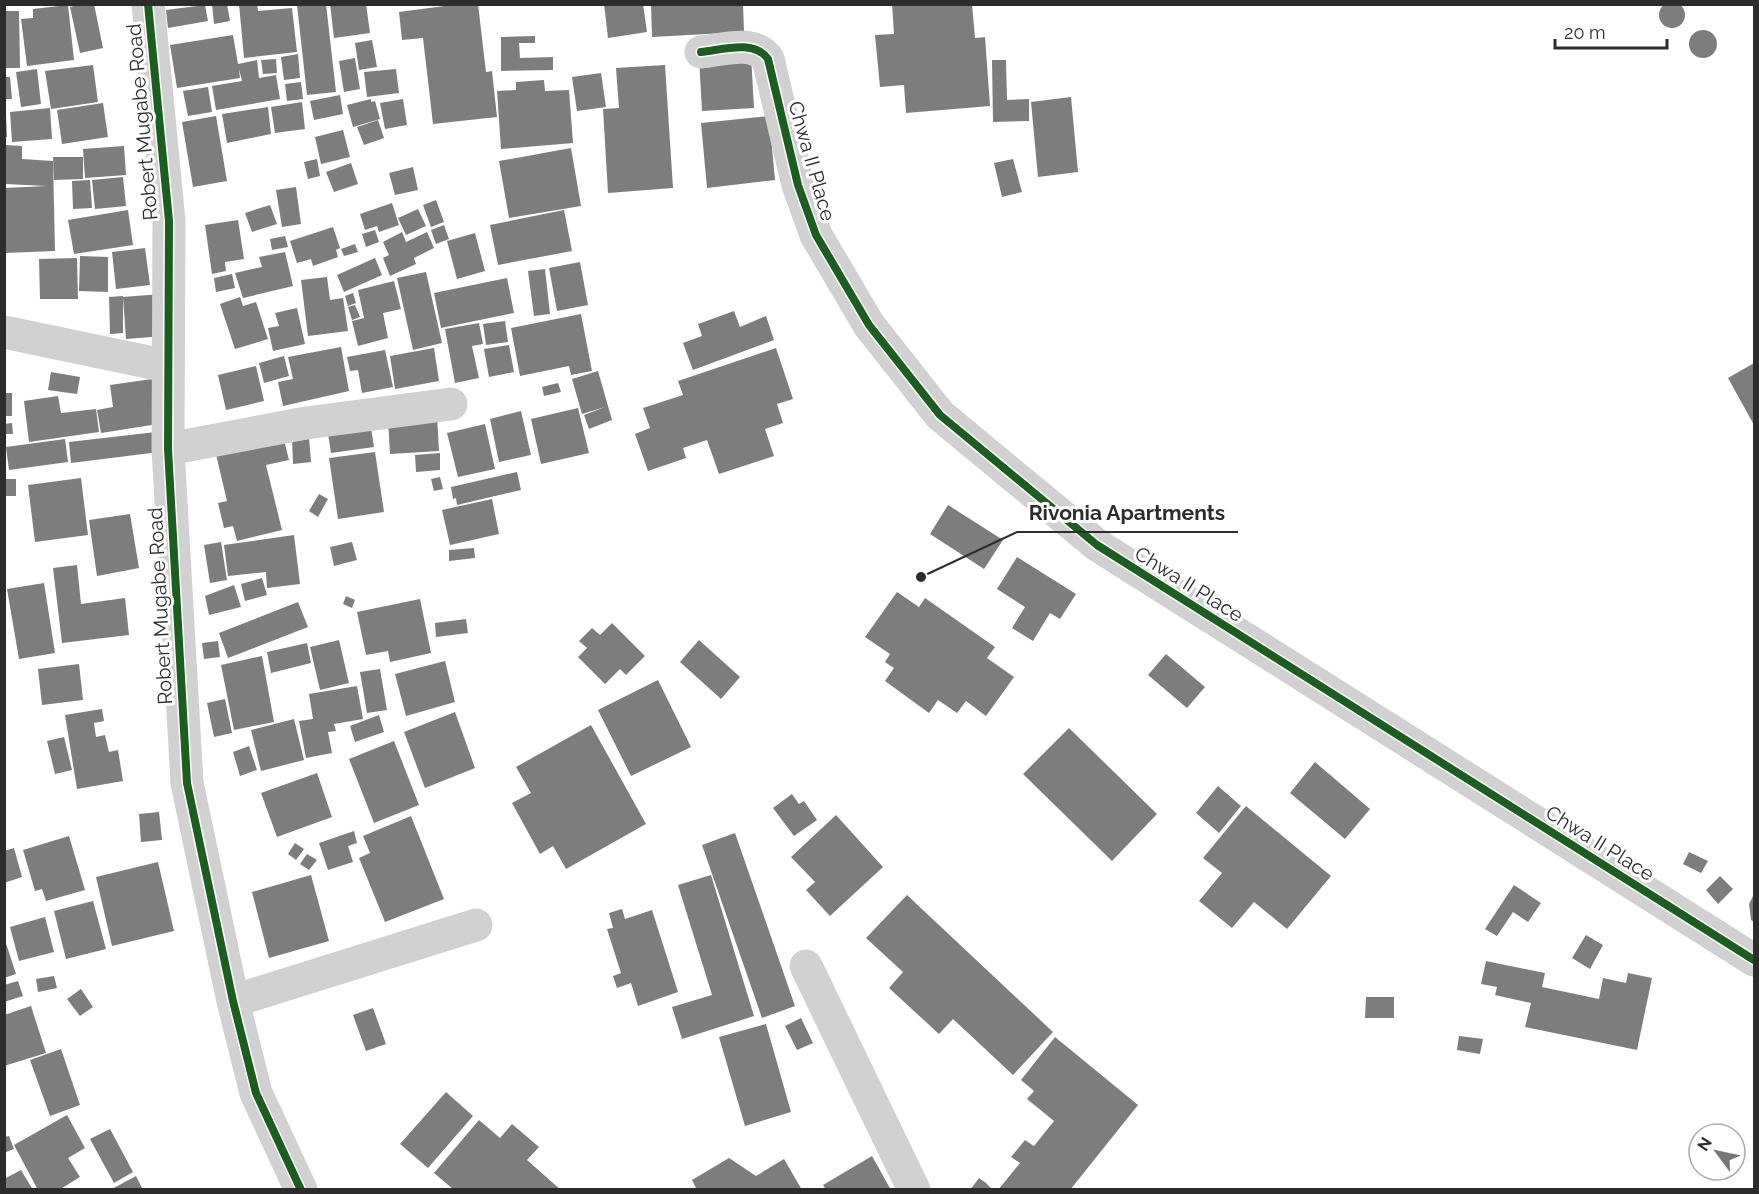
<svg xmlns="http://www.w3.org/2000/svg" width="1759" height="1194" font-family="Raleway,sans-serif">
<rect width="100%" height="100%" fill="#fff"/>
<path fill="#7d7d7d" d="M1659 15a13 13 0 1 1 26 0a13 13 0 1 1-26 0Z
M81,4h13l9,44 -23,5 -10,-46z
M212,4h15l3,17 -16,3z
M239,4h18l1,7 34,-3 5,44 -53,6z
M326,4l10,88 -29,3 -10,-90z
M330,4h36l4,29 -36,5z
M460,4h18l8,68 6,-1 5,46 -64,7 -10,-86 -21,2 -3,-28z
M604,4h39l4,28 -39,6z
M651,4h92l1,28 -92,5z
M892,4h80l3,34 10,-1 5,69 -84,7 -2,-28 -24,2 -5,-52 19,-1z
M68,5l6,55 -47,6 -6,-47 12,-1v-9z
M205,5l3,16 -40,7 -2,-18z
M4,11h15l1,57h-16z
M1689 44a14 14 0 1 1 28 0a14 14 0 1 1-28 0Z
M233,35l5,29 19,-4 2,18 17,-3 4,24 -64,11 -4,-24 30,-5 -3,-12 1,9 -63,10 -7,-43z
M535,36v7h-16l1,15 33,-1v13l-52,1v-34z
M372,40l5,27 -18,3 -4,-27z
M298,54l2,24 -16,2 -3,-23z
M751,55l3,53 -52,3 -3,-53z
M355,58l5,31 -16,3 -5,-31z
M276,59l1,14 -14,1 -2,-14z
M992,60h14l1,40 22,-1v22l-36,1z
M93,65l5,37 -47,7 -6,-38z
M665,65l8,123 -65,5 -5,-84 16,-1 -3,-40z
M37,69l4,35 -20,3 -5,-35z
M396,69l3,24 -32,4 -3,-25z
M601,73l5,34 -29,4 -5,-34z
M4,77h6l2,22h-8z
M544,80l1,11 24,-1 4,53 -72,6 -4,-58 19,-1v-8z
M301,82l2,17 -16,2 -2,-17z
M208,87l4,25 -24,4 -5,-25z
M340,95l3,19 -29,6 -4,-19z
M1071,97l7,75 -40,5 -7,-75z
M371,99v3l4,-1 5,18 -27,8 -6,-22z
M403,99l4,26 -22,4 -5,-26z
M302,102l3,27 -30,4 -4,-26z
M103,103l5,34 -46,7 -5,-34z
M268,107l3,27 -44,9 -5,-29z
M50,108l2,31 -40,3 -2,-30z
M4,116h2l1,21h-3z
M216,116l11,65 -34,6 -11,-65z
M769,116l6,64 -68,8 -6,-65z
M378,120l6,18 -20,7 -7,-18z
M343,130l7,27 -29,7 -6,-27z
M5,145l17,1v13l31,2 2,90 -51,2v-65l43,-2 -42,-2z
M124,146l2,29 -41,3 -2,-29z
M571,148l10,58 -72,12 -10,-57z
M53,157h30v22l-29,1z
M317,159l3,17 -12,3 -4,-17z
M1013,159l9,33 -20,5 -8,-34z
M351,163l7,21 -24,8 -8,-20z
M413,167l5,23 -23,5 -6,-22z
M123,177l3,29 -31,3 -3,-29z
M90,180l2,28 -19,1 -1,-28z
M296,187l5,37 -19,3 -6,-37z
M436,200l8,22 -13,5 -8,-22z
M392,203l7,22 -20,7 -2,-6 -12,4 -5,-16z
M270,205l7,19 -25,8 -7,-19z
M418,209l8,17 -20,9 -8,-17z
M128,210l5,35 -59,9 -6,-34z
M564,210l8,41 -74,14 -8,-40z
M238,220l6,39 -19,3 1,9 -14,3 -7,-49z
M444,225l5,14 -13,5 -5,-14z
M333,227l7,21 -4,2 2,7 -25,9 -2,-7 -14,4 -7,-22z
M375,230l4,12 -13,5 -4,-13z
M402,232l4,10 21,-10 7,16 -20,10 2,6 -26,12 -7,-18 6,-3 -6,-13z
M475,233l10,38 -28,8 -10,-38z
M285,236l3,11 -16,3 -2,-11z
M355,244l3,8 -14,4 -3,-7z
M145,248l5,37 -34,4 -4,-37z
M285,252l8,34 -50,12 -8,-25 27,-6 -3,-10z
M80,256l28,1v35l-29,-1z
M77,258l1,41h-38l-1,-40z
M375,258l7,17 -38,17 -7,-17z
M580,262l8,43 -31,6 -8,-43z
M545,269l5,45 -16,2 -6,-45z
M426,272l16,71 -29,7 -16,-72z
M232,274l3,14 -19,4 -2,-14z
M327,277l3,23 13,-2 5,33 -40,5 -7,-56z
M507,278l7,35 -73,15 -7,-35z
M394,281l7,28 -18,4 5,25 -30,8 -6,-25 12,-3 -6,-28z
M353,293l3,10 -8,3 -3,-10z
M161,294l3,42 -38,3 -3,-42z
M123,296v37l-13,1 -1,-37z
M240,297l3,9 13,-4 12,37 -33,10 -15,-45z
M355,305l5,12 -8,3 -4,-13z
M297,308l8,36 -32,7 -5,-23 11,-2 -4,-13z
M734,311l6,16 26,-11 8,24 -81,30 -10,-27 19,-7 -4,-12z
M581,314l11,57 -21,4 -2,-9 -49,10 -9,-48z
M505,321l3,21 -22,3 -3,-21z
M479,323l4,21 -11,2 7,32 -24,5 -10,-54z
M509,345l5,27 -25,5 -5,-28z
M341,347l8,44 -66,15 -5,-24 15,-3 -5,-22z
M434,348l5,33 -44,8 -5,-33z
M776,348l17,51 -16,5 6,19 -18,6 9,27 -55,18 -12,-34 -24,8 3,10 -38,13 -13,-37 15,-6 -7,-20 40,-13 -5,-14z
M385,350l8,37 -31,6 -4,-23 -8,1 -3,-14z
M284,356l5,20 -25,7 -5,-20z
M1754,363v62l-26,-47z
M256,366l8,35 -38,9 -8,-35z
M598,371l14,49 -23,9 -5,-14 21,-8 -23,7 -10,-35z
M51,372l29,5 -3,17 -29,-4z
M152,379l6,45 -57,9 -4,-23 16,-3 -3,-22z
M558,383l3,9 -17,4 -2,-9z
M4,393h8v23h-8z
M58,396l3,17 35,-4 3,23 -70,10 -5,-41z
M578,408l11,45 -48,11 -10,-45z
M521,411l10,44 -32,7 -9,-43z
M437,416l2,35 -49,3 -2,-35z
M370,421l4,26 -43,6 -4,-26z
M12,423l1,11h-9v-10z
M485,424l10,45 -37,8 -11,-44z
M156,432l3,20 -88,11 -2,-21z
M309,438l2,24 -18,2 -1,-25z
M65,439l3,23 -59,8 -3,-23z
M284,440l5,20 -23,5 16,65 -45,11 -4,-15 -9,2 -6,-25 9,-2 -13,-55z
M375,452l9,60 -46,7 -9,-61z
M440,453v17l-24,2 -1,-17z
M517,472l4,18 -64,15 -1,-7 -3,1 -2,-12z
M440,477l3,12 -9,2 -3,-12z
M81,478l7,57 -53,7 -7,-57z
M4,479h12v17h-12z
M319,494l9,5 -10,18 -9,-6z
M492,499l7,35 -49,11 -8,-35z
M948,505l55,35 -19,29 -54,-35z
M130,514l9,54 -42,8 -8,-56z
M294,535l6,49 -33,4 -1,-16 -38,4 -4,-31z
M221,542l6,38 -17,3 -6,-38z
M352,542l5,18 -23,6 -4,-19z
M474,548l1,10 -26,3v-11z
M1017,557l59,37 -16,25 -10,-6 -17,28 -21,-13 13,-21 -28,-18z
M77,565l4,39 44,-6 4,37 -67,8 -9,-75z
M262,578l5,17 -22,6 -4,-17z
M44,583l11,70 -36,6 -12,-70z
M234,585l7,22 -32,8 -4,-19z
M897,592l22,15 6,-9 70,49 -8,11 27,19 -28,39 -20,-15 -9,12 -19,-13 -9,13 -44,-32 9,-13 -9,-6 5,-8 -25,-17z
M346,596l9,4 -3,8 -9,-4z
M420,599l11,54 -41,9 -2,-11 -22,4 -9,-43z
M298,602l10,25 -80,31 -9,-25z
M466,619l2,14 -32,4 -1,-14z
M612,623l33,33 -19,19 -6,-6 -15,15 -27,-27 9,-9 -8,-7 13,-13 8,7z
M339,640l10,43 -29,7 -10,-43z
M699,640l41,37 -19,22 -41,-37z
M218,641l2,16 -16,2 -2,-16z
M307,643l4,20 -40,10 -4,-21z
M1166,654l39,33 -18,21 -39,-33z
M262,656l12,66 -40,8 -13,-65z
M445,661l10,41 -49,14 -11,-42z
M79,664l4,36 -41,5 -4,-36z
M380,669l7,41 -20,3 -7,-41z
M658,680l33,67 -60,29 -33,-66z
M357,686l6,33 -29,5 2,7 -8,1 4,21 -26,5 -7,-37 14,-2 -4,-25z
M225,699l7,34 -18,4 -7,-34z
M102,709l2,12 -10,2 2,14 9,-2 4,17 9,-2 5,31 -46,8 -12,-74z
M455,712l20,56 -50,20 -21,-56z
M379,715l5,17 -29,10 -5,-16z
M294,719l10,41 -43,11 -10,-41z
M591,725l55,99 -80,45 -13,-23 -13,8 -28,-51 19,-10 -15,-26z
M1069,728l88,86 -45,47 -89,-87z
M64,737l8,33 -17,4 -8,-33z
M394,741l25,64 -45,18 -25,-64z
M249,746l8,24 -17,6 -7,-24z
M1315,762l55,47 -25,30 -55,-46z
M317,773l15,44 -55,20 -16,-44z
M1218,786l23,20 -22,27 -23,-20z
M792,794l7,10 5,-3 13,19 -23,16 -21,-28z
M1246,806l85,70 -44,53 -33,-27 -22,26 -33,-27 23,-28 -19,-15z
M159,812l3,28 -21,2 -2,-28z
M836,815l47,52 -53,49 -24,-26 9,-8 -24,-25z
M411,816l33,83 -59,23 -26,-64 11,-5 -7,-17z
M354,831l3,12 -9,3 5,16 -25,8 -9,-27z
M735,833l60,173 -33,12 -60,-173z
M69,836l16,54 -39,11 -4,-12 -7,2 -12,-41z
M295,843l9,6 -8,11 -8,-6z
M14,848l8,29 -18,6v-32z
M1689,852l19,9 -7,12 -18,-9z
M307,854l10,6 -8,10 -9,-6z
M158,862l16,69 -62,15 -16,-69z
M311,875l18,66 -60,17 -17,-66z
M711,875l43,141 -72,23 -10,-32 40,-12 -34,-110z
M1720,876l13,13 -15,15 -12,-14z
M1514,885l27,18 -13,19 -15,-10 -16,24 -12,-7z
M1754,894v28l-3,-2 -2,-16z
M907,895l146,137 -40,43 -60,-56 -14,15 -50,-46 14,-16 -37,-34z
M93,901l13,48 -40,10 -12,-48z
M622,909l3,10 27,-9 26,82 -40,14 -7,-23 -14,5 -4,-12 8,-3 -14,-44 6,-1 -4,-15z
M45,917l9,35 -35,9 -9,-34z
M1586,935l17,10 -13,24 -18,-11z
M4,937l12,37 -12,4z
M1486,961l59,12 -3,14 57,12 4,-21 23,5 2,-10 24,5 -15,72 -112,-23 6,-24 -36,-8 2,-8 -16,-3z
M54,976l3,12 -19,4 -2,-13z
M18,981l5,15 -19,6v-17z
M81,989l12,18 -13,9 -13,-17z
M1366,997h28v21h-29z
M31,1006l15,47 -42,13v-51z
M373,1008l13,36 -20,7 -13,-36z
M801,1018l12,25 -16,7 -12,-24z
M766,1024l25,88 -46,14 -26,-89z
M1459,1036l24,3 -3,15 -23,-4z
M1055,1037l83,68 -68,85h-72l22,-27 -9,-6 14,-17 9,6 20,-25 -27,-22 7,-8 -13,-11z
M61,1049l19,56 -30,11 -20,-56z
M446,1092l27,24 -45,52 -28,-24z
M67,1115l18,33 -17,10 12,19 -21,13h-21l-24,-45z
M479,1120l21,18 12,-14 27,23 -12,13 34,30h-107l-20,-17z
M110,1129l23,43 -19,11 -24,-44z
M9,1136l5,13 -10,4v-16z
M872,1156l19,34h-65l-3,-5z
M729,1158l27,18 28,-17 18,31h-105l-5,-10z
M21,1170l12,20h-29v-11z
M136,1176l7,14h-33z
M979,1178l7,5 7,7h-23z"/>
<g fill="none" stroke-linecap="round" stroke-linejoin="round">
<path stroke="#d1d1d1" stroke-width="33" d="M148,4l21,217 -1,228 19,334 46,218 23,92 45,97
M701,52c21,-2 53,-13 67,7l30,126 18,50 53,90 71,90 157,130 657,415
M4,332l163,34
M168,449l138,-26 145,-19
M806,966l108,224
M233,1001l243,-76"/>
<defs>
<path id="cycleway" d="M148,4l21,217 -1,228 19,334 46,218 23,92 45,97
M701,52c21,-2 53,-13 67,7l30,126 18,50 53,90 71,90 157,130 657,415"/>
</defs>
<use href="#cycleway" stroke="#fff" stroke-width="11"/>
<use href="#cycleway" stroke="#1b5e20" stroke-width="8"/>
</g>
<g text-anchor="middle" stroke-width="6" stroke-linejoin="round" paint-order="stroke">
<g font-size="20" fill="#2c2c2c" stroke="#fff">
<text transform="translate(142 122) rotate(-95)" y="7">Robert Mugabe Road</text>
<text transform="translate(812 161) rotate(74)" y="7">Chwa II Place</text>
<text transform="translate(1189 584) rotate(32)" y="7">Chwa II Place</text>
<text transform="translate(160 606) rotate(-93)" y="7">Robert Mugabe Road</text>
<text transform="translate(1600 843) rotate(32)" y="7">Chwa II Place</text>
</g>
</g>
<path fill="none" stroke="#2c2c2c" stroke-width="2" d="M921 577L1017 532H1238"/>
<circle fill="#2c2c2c" stroke="#fff" stroke-width="2" cx="921" cy="577" r="6"/>
<g font-size="21" text-anchor="middle" font-weight="bold" fill="#2c2c2c" stroke="#fff" stroke-width="6" stroke-linejoin="round" paint-order="stroke">
<text x="1127" y="520">Rivonia Apartments</text>
</g>
<rect width="1759" height="1194" fill="none" stroke="#2c2c2c" stroke-width="12"/>
<g transform="translate(1717 1152) rotate(303)"><circle r="28" fill="#ffffff" stroke="#ababab" stroke-width="1.5"/>
<path d="M0-4.5L10 22L0 15L-10 22Z" fill="#767676"/>
<text y="-9" font-size="16" font-weight="bold" text-anchor="middle" fill="#2c2c2c">N</text>
</g>
<path d="M1555 39v9h112v-9" fill="none" stroke="#2c2c2c" stroke-width="3"/>
<text x="1564" y="39" font-size="18" fill="#2c2c2c" stroke="#ffffff" stroke-width="4.5" paint-order="stroke">20 m</text>
</svg>
